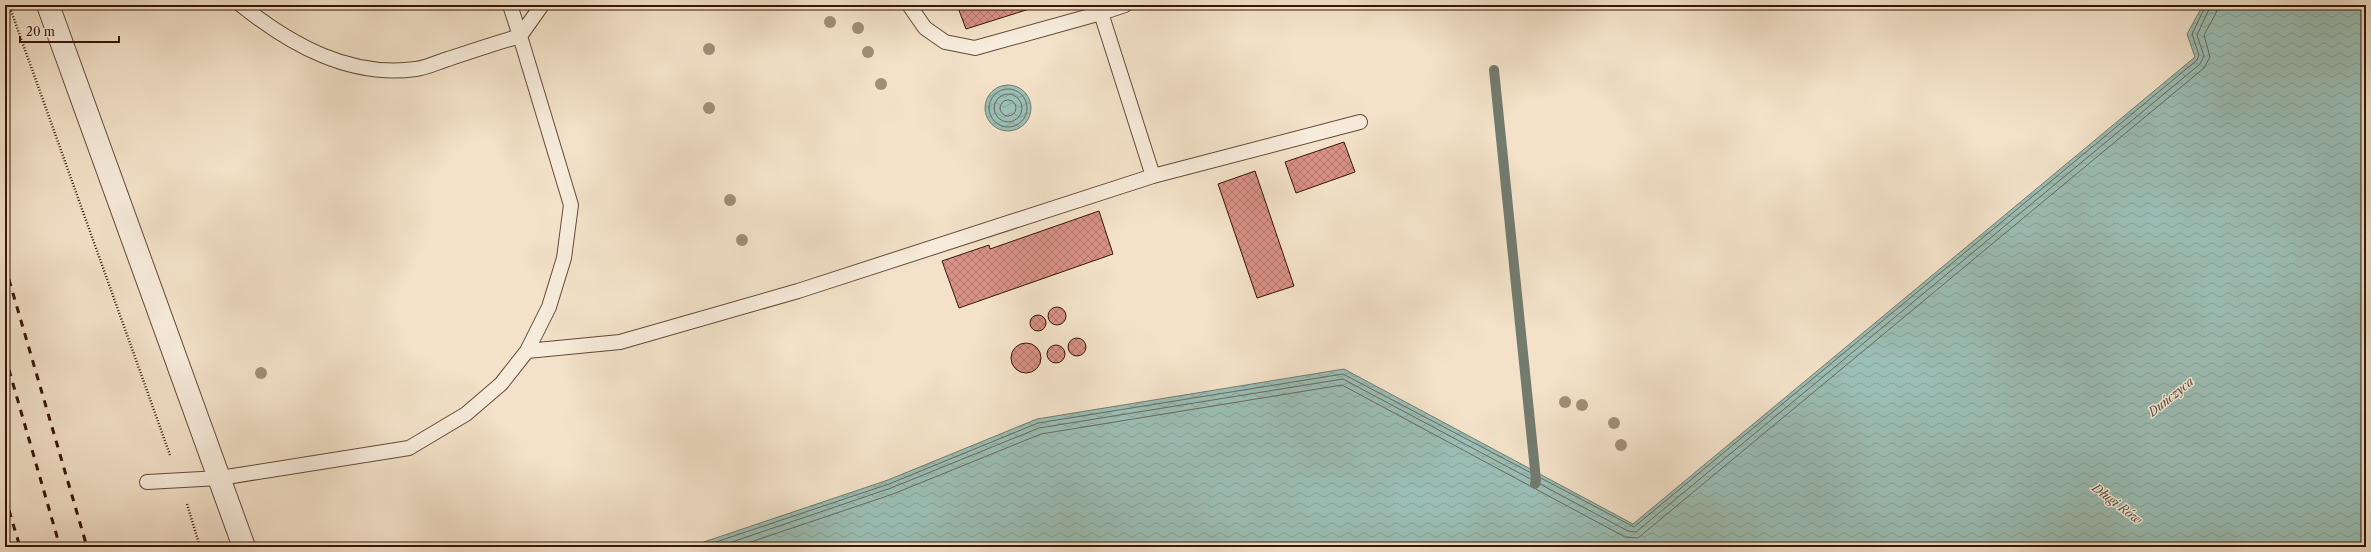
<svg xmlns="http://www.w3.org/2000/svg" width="2371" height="552" font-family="'Libre Caslon Text',serif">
<defs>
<pattern id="water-waves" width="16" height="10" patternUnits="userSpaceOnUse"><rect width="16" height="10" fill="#9bbeb5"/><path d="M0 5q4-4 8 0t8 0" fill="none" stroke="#86a39a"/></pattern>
<pattern id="building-cross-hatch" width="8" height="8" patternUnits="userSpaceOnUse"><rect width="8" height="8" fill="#d89185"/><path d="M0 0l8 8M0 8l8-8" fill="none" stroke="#b0756b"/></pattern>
</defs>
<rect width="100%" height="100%" fill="#f3e2c9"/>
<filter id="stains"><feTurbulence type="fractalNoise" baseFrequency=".005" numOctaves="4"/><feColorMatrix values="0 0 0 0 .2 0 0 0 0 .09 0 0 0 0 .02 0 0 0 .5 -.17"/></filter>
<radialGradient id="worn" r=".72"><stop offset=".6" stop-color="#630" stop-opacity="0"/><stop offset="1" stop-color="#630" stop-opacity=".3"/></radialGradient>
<path fill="url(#water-waves)" stroke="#737b6f" d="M2203,5h163v542h-1677l199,-67 149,-61 307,-50 289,155 562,-467 -8,-23z
M985 108a23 23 0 1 1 46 0a23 23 0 1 1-46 0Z"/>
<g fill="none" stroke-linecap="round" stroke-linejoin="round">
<path stroke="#686a5e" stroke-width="1" d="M989 108a19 19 0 1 1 38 0a19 19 0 1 1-38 0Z
M994 108a14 14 0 1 1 28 0a14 14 0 1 1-28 0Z
M1000 108a8 8 0 1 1 16 0a8 8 0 1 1-16 0Z
M701,547l188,-63 149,-61 305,-49 291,153 563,-467 2,-5 -7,-21 14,-29
M717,547l174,-59 148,-60 304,-49 285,152 8,1 564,-468 4,-8 -7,-21 14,-30
M736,547l157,-53 148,-60 301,-49 283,152 13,1 566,-470 6,-11 -6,-22 12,-22 2,-8"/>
<path stroke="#737b6f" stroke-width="10" d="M1494,70l42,410 -1,4"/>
</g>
<path fill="url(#building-cross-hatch)" stroke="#361606" d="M957,5h85l-76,24z
M1344,142l11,30 -59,21 -11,-31z
M1255,171l39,115 -37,12 -39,-114z
M1099,211l14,43 -154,54 -17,-47 47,-16 1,4z
M1048 316a9 9 0 1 1 18 0a9 9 0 1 1-18 0Z
M1030 323a8 8 0 1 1 16 0a8 8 0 1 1-16 0Z
M1068 347a9 9 0 1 1 18 0a9 9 0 1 1-18 0Z
M1011 358a15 15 0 1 1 30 0a15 15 0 1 1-30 0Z
M1047 354a9 9 0 1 1 18 0a9 9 0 1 1-18 0Z"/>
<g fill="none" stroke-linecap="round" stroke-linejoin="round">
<defs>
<path id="service" d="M241,5c50,40 109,73 175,64 10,-1 22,-7 32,-10 24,-8 48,-16 72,-23l-10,-31
M1101,13l24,-8
M1153,176l207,-54
M527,351l93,-9 178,-51 355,-115 -52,-163 -126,35 -30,-6 -20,-14 -16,-23
M147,482l73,-4 189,-30 57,-34 35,-30 26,-33 22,-44 15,-49 7,-53 -51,-169 22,-31"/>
<path id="minor" d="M48,5l196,542"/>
</defs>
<use href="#service" stroke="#654937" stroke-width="16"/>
<use href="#minor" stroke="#654937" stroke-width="24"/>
<path stroke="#361606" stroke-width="2.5" stroke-dasharray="1 2" stroke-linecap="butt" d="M9,5l161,450
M187,504l13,43"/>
<use href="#service" stroke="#f7ecdc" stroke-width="14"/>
<use href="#minor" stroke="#f7ecdc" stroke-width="22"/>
<path stroke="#361606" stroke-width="3" stroke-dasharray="7 7" stroke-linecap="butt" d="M5,266l82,281
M5,356l55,191
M5,497l15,50"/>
</g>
<g fill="#a08e76">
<circle cx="830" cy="22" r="6"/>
<circle cx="858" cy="28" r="6"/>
<circle cx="709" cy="49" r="6"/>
<circle cx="868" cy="52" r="6"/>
<circle cx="881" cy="84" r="6"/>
<circle cx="709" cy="108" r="6"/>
<circle cx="730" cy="200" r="6"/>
<circle cx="742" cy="240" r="6"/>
<circle cx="261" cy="373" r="6"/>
<circle cx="1565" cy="402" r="6"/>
<circle cx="1582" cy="405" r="6"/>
<circle cx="1614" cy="423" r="6"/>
<circle cx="1621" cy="445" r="6"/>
</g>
<g text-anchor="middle" stroke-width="3" stroke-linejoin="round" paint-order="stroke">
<g font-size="12" font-style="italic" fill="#595143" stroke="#f7ecdc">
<text transform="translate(2171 397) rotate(-39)" y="4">Duńczyca</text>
<text transform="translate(2117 504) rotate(37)" y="4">Długi Rów</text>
</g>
</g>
<rect width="2371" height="552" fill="none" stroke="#f3e2c9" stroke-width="20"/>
<rect x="6" y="6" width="2359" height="540" fill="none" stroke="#361606" stroke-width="2"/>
<rect x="10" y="10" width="2351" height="532" fill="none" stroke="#361606"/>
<path d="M20 36v6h99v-6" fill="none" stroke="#361606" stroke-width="2"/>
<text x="26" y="36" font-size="12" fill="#361606" stroke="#f7ecdc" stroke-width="3" paint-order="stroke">20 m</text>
<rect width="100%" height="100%" filter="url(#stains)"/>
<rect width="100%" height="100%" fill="url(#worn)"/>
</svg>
